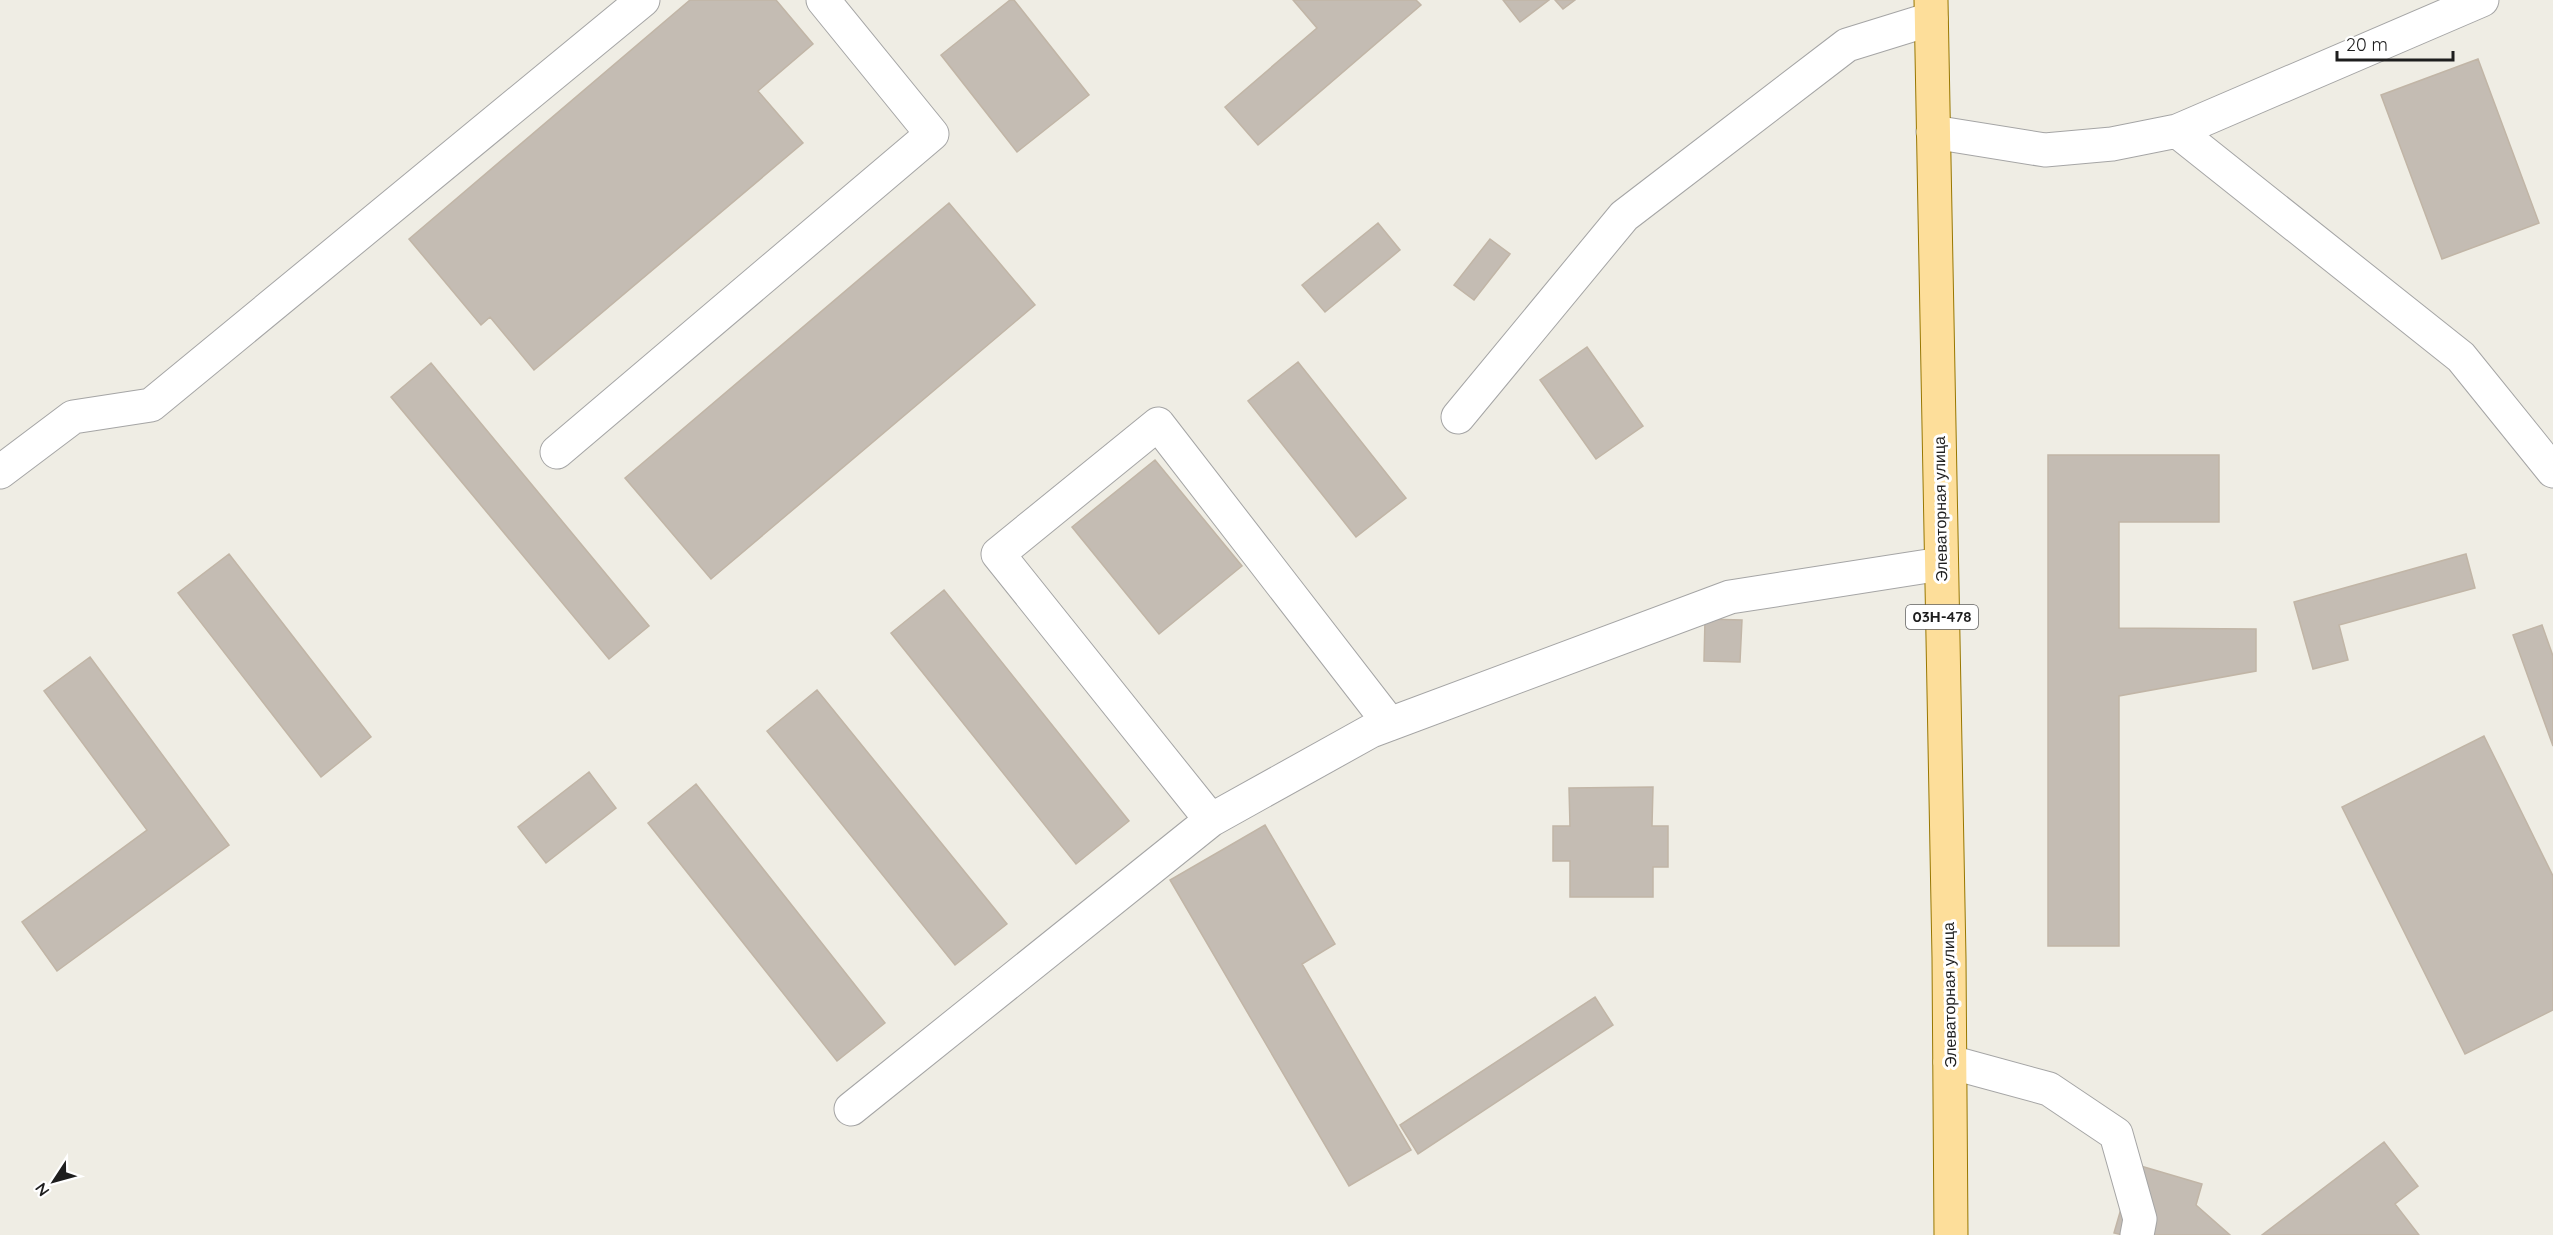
<svg xmlns="http://www.w3.org/2000/svg" width="2553" height="1235" font-family="Quicksand,sans-serif">
<rect width="100%" height="100%" fill="#efede4"/>
<path fill="#c4bcb3" stroke="#c1b5a6" stroke-width="1.5" d="M690,0h86l37,44 -55,47 45,52 -269,227 -44,-53 -9,8 -72,-86z
M1010,0h4l75,95 -72,57 -76,-97z
M1293,0h123l5,5 -163,140 -33,-38 92,-79z
M1503,0h46l-29,22z
M1555,0h20l-12,9z
M2478,59l61,164 -97,36 -61,-164z
M949,203l86,102 -324,274 -86,-101z
M1378,223l22,27 -75,62 -23,-27z
M1490,239l20,15 -36,46 -20,-15z
M1587,347l56,79 -47,33 -56,-79z
M1298,362l108,136 -50,39 -108,-136z
M431,363l218,263 -40,33 -218,-262z
M2048,455h171v67h-100v106l137,1v42l-137,25v250h-71z
M1155,460l87,106 -83,68 -87,-107z
M229,554l142,183 -50,40 -143,-184z
M2466,554l9,34 -136,37 9,35 -35,9 -19,-67z
M944,590l185,231 -53,43 -185,-231z
M1705,619l37,1 -2,42 -36,-1z
M2542,625l11,31v90l-40,-111z
M90,657l139,188 -172,126 -35,-49 125,-92 -103,-139z
M817,690l190,234 -52,41 -188,-234z
M2484,736l69,140v134l-88,44 -123,-247z
M589,772l27,36 -70,55 -28,-36z
M696,784l189,239 -48,38 -189,-238z
M1653,787l-1,39h16v41h-15v30h-83v-36h-17v-35h17l-1,-38z
M1265,825l70,119 -33,20 109,186 -62,36 -179,-306z
M1595,997l18,28 -195,129 -18,-29z
M2384,1142l34,44 -23,18 24,31h-157z
M2134,1164l68,20 -6,21 34,30h-107l-9,-2z"/>
<g fill="none" stroke-linecap="round" stroke-linejoin="round">
<defs>
<path id="minor" d="M2177,131l284,226 92,114
M1933,132l112,18 67,-6 65,-13 305,-131
M1458,417l166,-201 223,-171 84,-26
M557,452l375,-318 -109,-134
M0,472l73,-55 78,-12 492,-405
M1211,820l-213,-266 160,-130 232,300
M1950,1062l99,27 67,45 24,85 -3,16
M851,1109l360,-289 160,-89 359,-134 211,-33"/>
<path id="major" d="M1931,0l18,958 2,277"/>
</defs>
<use href="#minor" stroke="#a5a5a5" stroke-width="35"/>
<use href="#major" stroke="#987700" stroke-width="35"/>
<use href="#minor" stroke="#fff" stroke-width="33"/>
<use href="#major" stroke="#fdde9a" stroke-width="33"/>
</g>
<g text-anchor="middle" stroke-width="6" stroke-linejoin="round" paint-order="stroke">
<rect fill="#fff" stroke="#626262" stroke-width="1.5" x="1906" y="605" width="72" height="24" rx="4.5"/>
<g font-size="15" font-weight="bold" fill="#1e1e1e">
<text x="1942" y="622">03Н-478</text>
</g>
<g font-size="16" fill="#1e1e1e" stroke="#fff">
<text transform="translate(1940 509) rotate(-91)" y="6">Элеваторная улица</text>
<text transform="translate(1949 995) rotate(-91)" y="6">Элеваторная улица</text>
</g>
</g>
<g transform="translate(54 1181) rotate(234)" stroke="#ffffff" stroke-width="4.5" paint-order="stroke">
<path d="M0-4.5L10 22L0 15L-10 22Z" fill="#1e1e1e"/>
<text y="-9" font-size="16" font-weight="bold" text-anchor="middle" fill="#1e1e1e">N</text>
</g>
<path d="M2337 51v9h116v-9" fill="none" stroke="#1e1e1e" stroke-width="3"/>
<text x="2346" y="51" font-size="18" fill="#1e1e1e" stroke="#ffffff" stroke-width="4.5" paint-order="stroke">20 m</text>
</svg>
